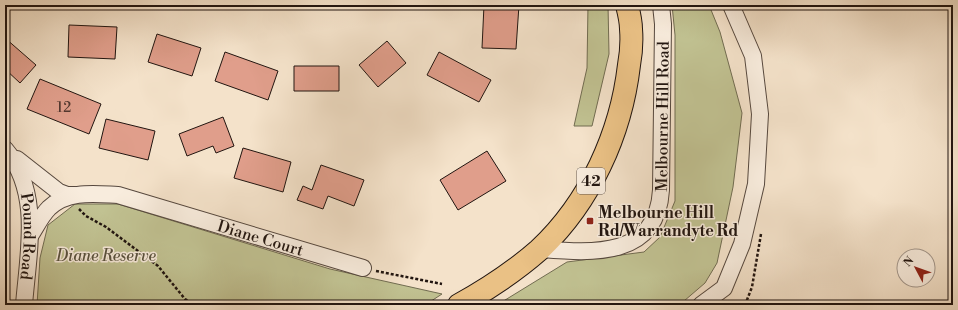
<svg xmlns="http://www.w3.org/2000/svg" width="958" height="310" font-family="'Libre Bodoni',serif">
<rect width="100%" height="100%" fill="#f4e2ca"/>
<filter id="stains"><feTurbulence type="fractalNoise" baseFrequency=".005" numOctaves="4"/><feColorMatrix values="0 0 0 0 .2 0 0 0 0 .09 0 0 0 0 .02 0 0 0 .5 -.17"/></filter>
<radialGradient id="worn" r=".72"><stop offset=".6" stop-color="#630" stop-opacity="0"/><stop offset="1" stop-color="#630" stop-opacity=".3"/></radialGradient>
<path fill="#c1c292" stroke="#716c51" d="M588,5h20l1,49 -17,72h-18l13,-58z
M672,5h37l11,27 22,81 -9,74 -16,76 -12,20 -21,18 -11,4h-176l70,-43 77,-10 16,-15 15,-36v-166z
M75,204h43l212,65 112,25 -17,11h-388l3,-47 8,-33z"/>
<path fill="#e09e8b" stroke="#211510" d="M484,5h35l-3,44 -34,-1z
M69,25l48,2 -2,32 -47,-2z
M157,34l44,14 -9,28 -44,-14z
M5,38l31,27 -16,18 -15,-14z
M387,41l19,22 -28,24 -19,-22z
M225,52l53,19 -10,29 -53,-19z
M439,52l52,28 -12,22 -52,-27z
M294,66h45v25h-45z
M40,79l61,25 -12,30 -62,-25z
M223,117l11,29 -18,7 -3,-7 -26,10 -8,-22z
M106,119l49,12 -7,29 -49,-12z
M243,148l48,14 -8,30 -49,-14z
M487,151l19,30 -48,29 -18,-30z
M321,165l43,15 -10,26 -26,-10 -5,13 -26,-9 6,-14 9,4z"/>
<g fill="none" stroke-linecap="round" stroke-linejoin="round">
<defs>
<g id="minor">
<path id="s1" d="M5,149c37,43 23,104 19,156"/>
<path d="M17,159l42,33 8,3h8"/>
<path id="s2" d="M30,236c6,-9 11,-20 19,-28 19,-18 46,-14 69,-13l245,73"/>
<path id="s3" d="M540,249c51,4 117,10 121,-59l2,-166 -2,-19"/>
<path d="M701,305l23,-17 18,-44 14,-60 4,-70 -7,-58 -22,-51"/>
</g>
<path id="primary" d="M459,305c29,-16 56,-34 80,-55 51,-48 82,-116 90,-185 2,-11 3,-24 2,-36 0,-8 -2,-16 -4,-24"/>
</defs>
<use href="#minor" stroke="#56483e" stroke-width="18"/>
<use href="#primary" stroke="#211510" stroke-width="24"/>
<path stroke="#211510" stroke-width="2.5" stroke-dasharray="3 2" stroke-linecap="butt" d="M79,209l7,7 20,11 52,39 27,33 10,6
M376,271l66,13
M745,305l7,-18 9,-53"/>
<use href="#minor" stroke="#f8ecdd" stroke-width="16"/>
<use href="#primary" stroke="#eac185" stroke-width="22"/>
</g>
<rect fill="#8f2418" stroke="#f8ecdd" stroke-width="1.5" x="586" y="217" width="8" height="8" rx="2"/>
<g text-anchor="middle" stroke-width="3" stroke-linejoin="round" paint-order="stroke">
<g font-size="14" fill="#51372f">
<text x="64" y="112">12</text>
</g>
<rect fill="#f8ecdd" stroke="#62564e" stroke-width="1" x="577" y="168" width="28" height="26" rx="3"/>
<g font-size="15" font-weight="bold" fill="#211510">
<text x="591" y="186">42</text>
</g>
<g font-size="16" fill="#211510" stroke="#f8ecdd">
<text dy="6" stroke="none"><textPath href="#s3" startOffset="229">Melbourne Hill Road</textPath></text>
<text dy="6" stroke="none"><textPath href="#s1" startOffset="93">Pound Road</textPath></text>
<text dy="6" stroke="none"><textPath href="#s2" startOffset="255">Diane Court</textPath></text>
</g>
<g font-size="16" font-weight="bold" fill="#211510" stroke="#f8ecdd" text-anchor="start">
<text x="598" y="218">Melbourne Hill<tspan x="598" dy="18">Rd/Warrandyte Rd</tspan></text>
</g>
<g font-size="16" font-style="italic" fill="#59523e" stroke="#f8ecdd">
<text x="106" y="261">Diane Reserve</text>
</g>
</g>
<rect width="958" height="310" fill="none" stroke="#f4e2ca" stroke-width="20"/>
<rect x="6" y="6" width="946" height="298" fill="none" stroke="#211510" stroke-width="2"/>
<rect x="10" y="10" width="938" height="290" fill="none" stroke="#211510"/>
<g transform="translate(916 268) rotate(311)"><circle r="19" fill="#f8ecdd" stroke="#a2968b"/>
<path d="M0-3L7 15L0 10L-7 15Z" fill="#8f2418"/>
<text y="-6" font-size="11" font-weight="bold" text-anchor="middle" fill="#211510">N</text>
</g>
<rect width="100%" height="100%" filter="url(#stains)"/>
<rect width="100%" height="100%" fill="url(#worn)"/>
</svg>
